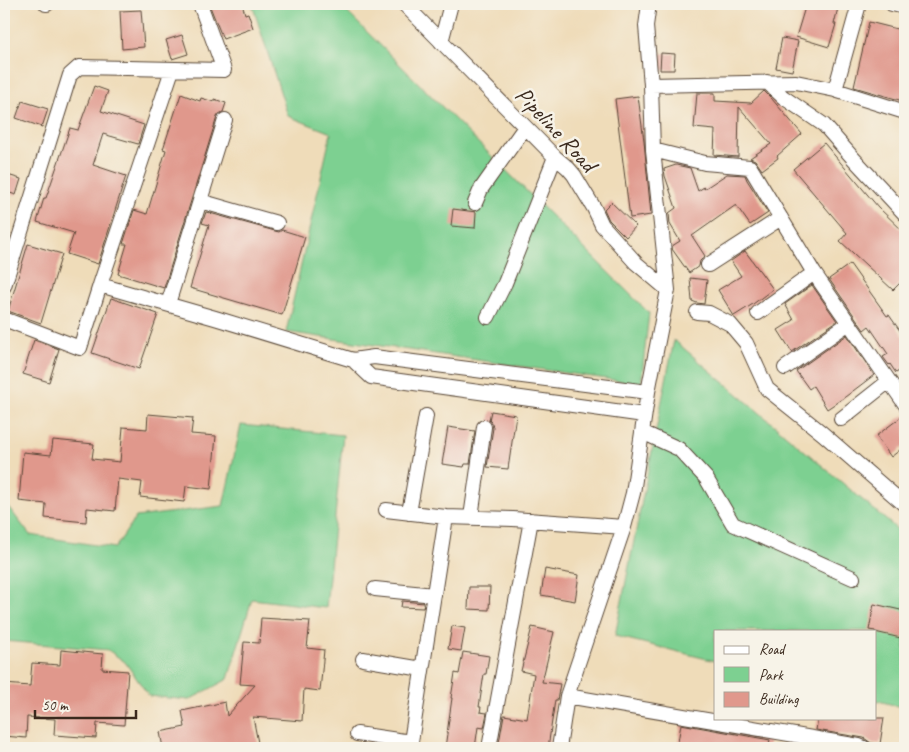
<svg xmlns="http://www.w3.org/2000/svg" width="909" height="752" font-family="Caveat,sans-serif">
<rect width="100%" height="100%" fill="#f7f3e8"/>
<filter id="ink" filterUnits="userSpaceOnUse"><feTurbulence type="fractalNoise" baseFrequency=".02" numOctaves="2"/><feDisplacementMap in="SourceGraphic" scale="10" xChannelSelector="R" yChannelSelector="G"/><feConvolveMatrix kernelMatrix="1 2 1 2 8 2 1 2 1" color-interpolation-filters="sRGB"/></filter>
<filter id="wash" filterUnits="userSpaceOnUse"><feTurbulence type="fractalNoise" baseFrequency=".0096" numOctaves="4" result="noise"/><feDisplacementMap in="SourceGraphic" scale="20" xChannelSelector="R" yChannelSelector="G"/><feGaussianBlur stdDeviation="1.12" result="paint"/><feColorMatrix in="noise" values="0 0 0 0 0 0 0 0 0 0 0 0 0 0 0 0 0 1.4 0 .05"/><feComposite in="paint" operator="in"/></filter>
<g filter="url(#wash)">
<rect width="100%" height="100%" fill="#efdcb9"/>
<path fill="#7dd091" stroke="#5c7d58" d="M252,4h87l310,309 -8,71 -355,-52 45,-199 -43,-17z
M674,340l231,196v172l-30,-8v-69h-160v30l-100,-25z
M241,425l102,10 -17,173 -74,-9 -24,80 -39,21 -40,-4 -24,-34 -17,-12 -104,-9v-137h2l24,31 85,13 21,-31 87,-11z"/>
<g id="blocks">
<path fill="#e0988c" d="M209,4h33l3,10 3,-1 5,15 -30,11z
M806,4h33l-5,20h2l-7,23 -33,-10z
M141,10l3,37 -22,2 -2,-38z
M869,22l36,9v59l-2,11 -49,-14z
M182,35l6,19 -16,5 -6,-19z
M782,38l16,3 -6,30 -16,-3z
M661,53l14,1 -1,16h-14z
M94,86l14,5 -7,20 43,14 -6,19 -35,-10 -10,31 33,11 -28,88 -31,-10 7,-21 -37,-11 7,-24h2l24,-70 8,2z
M764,91l7,7 31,36 -25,22 1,2 -16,12 -7,-10 -5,-2 21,-14 -32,-37 -1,50 -24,-2 1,-25 -21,-2 3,-35h18v8l36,2z
M181,94l19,7 1,-3 13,4v-3l12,4 -3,9 -4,2 -2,3 -53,171 -46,-14 9,-30h-4l11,-34 13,4 19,-64 -3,-1z
M638,96l6,45 7,74 -21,3 -15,-119z
M22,101l26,8 -6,18 -26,-9z
M824,143l54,64 27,26v45l-12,12 -53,-49 7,-8 -54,-64z
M676,165l14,3 8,23 6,-4v2l23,-15 18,1 2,5 21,33 -18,12 -14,-20 -44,31 13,20 -5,5 -1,5 -10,7 -17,-24v-3l8,-5 -10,-17 -1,-11 7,-5 -11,-32 -1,-7z
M4,174l17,5 -5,16 -12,-4z
M611,202l25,24 -10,11 -17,-17 -5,-11z
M453,209l23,3 -1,16 -24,-2z
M206,212l69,19 4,1 3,-2 23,7 -23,78 -92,-27 19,-63 -7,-2z
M28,244l34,10 -21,69 -33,-12z
M745,251l28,38 -20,15 -19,12 -16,-26 23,-14 -10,-15z
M850,264l37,52 2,-1 16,23v29l-9,6 -6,-9 -1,1 -6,-8 5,-3 -19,-28 -5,4 -35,-51z
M690,278l17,2 -3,24 -7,-1 -5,-2z
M812,285l25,36 -45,31 -14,-22 16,-10 -9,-16z
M111,298l47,16 -19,55 -47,-16z
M847,335l27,40 -29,22 -18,12 -14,-23 -4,3 -13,-18z
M34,340l25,9 -10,33 -26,-8z
M491,411l25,4 -8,54 -21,-2 6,-39 -1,-5 -3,-3z
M148,414l45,4 -2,16 25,2 -5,53 -25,-3 -2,16 -44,-5 2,-15 -24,-3 -3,32 -28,-3 -1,14 -41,-4 1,-14 -27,-3 4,-49 28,3 2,-15 41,4 -2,15 28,3 3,-35 24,2z
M905,414v32l-14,11 -15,-21z
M448,427l27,4 -5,33h-5l-1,3 -22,-3z
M545,569l34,6 -4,26 -34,-6z
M469,587h21l-1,23 -21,-1z
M402,601l22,2 -1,5 -22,-1z
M874,604l31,7v28l-30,-7v-1l-6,-1z
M261,618l49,3 -3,27 17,2 -4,41 -16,-2 -2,32 -49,-4 6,31h-96l-3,-16 25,-5 -3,-16 43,-9 2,14 28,-31 -15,-1 4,-42 15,1z
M452,626l13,2 -4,23 -13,-2z
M532,627l22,5 -12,50 18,2 -3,16h-2l-7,48 -28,-5 -1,5h-21l6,-33 23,4 7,-45 -13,-3z
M61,650l42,4 -1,15 26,2 -4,54 -27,-2 -1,15 -42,-3 1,-16 -28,-2 -1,21 -22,-2v-52l26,2 2,-23 28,2z
M463,652l26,4 -3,18h-2l-5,33h2l-1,5 7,1 -3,15 -6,-1 -3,21h-30l7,-50h-1l4,-25 4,1z
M818,718h66l-4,26 -9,-1 -7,-5 -48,-8z
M681,724l89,16 -2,8h-91z"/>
</g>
</g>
<g filter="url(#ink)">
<use href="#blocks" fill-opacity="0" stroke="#564535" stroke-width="1"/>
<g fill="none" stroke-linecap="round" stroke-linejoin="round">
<defs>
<path id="minor" d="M46,4h1
M404,4l151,153 13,11 6,7 20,33 8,17 34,38 32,27
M892,4l13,3
M441,42l10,-38
M767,82l16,15 41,28 28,32 53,57
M651,85l145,-3 39,8 70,22
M835,90l24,-86
M653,150l52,13 45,4 64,106 -56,40
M200,201l77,22
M475,203l6,-14 44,-62
M708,265l73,-47
M814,273l91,131
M100,285l72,-215
M4,286l66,-211 9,-8 145,3 -24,-66
M168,304l57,-184
M697,312l12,1 21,11 16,19 21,46 55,44 83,72
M488,317l17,-34 50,-126
M4,319l76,29 20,-63 115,33 138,42 21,-3 274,35
M353,360l18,17 273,38
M785,368l64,-45
M841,419l48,-38
M642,432l37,17 27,29 27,46 120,54
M386,510l60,7 67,2 111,8
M409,513l17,-97
M471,517l13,-90
M375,589l59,6
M363,659l59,10
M567,696l292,50 5,2
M357,734l54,8
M410,748l36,-231
M489,748l42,-228
M559,748l8,-52 57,-169 9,-34 15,-101 20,-102 -15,-140 -2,-65 -5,-59 3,-22"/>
</defs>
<use href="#minor" stroke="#564535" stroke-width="16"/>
<use href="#minor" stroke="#fff" stroke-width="14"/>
</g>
</g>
<g text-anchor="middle" stroke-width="5" stroke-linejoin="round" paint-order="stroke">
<g font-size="24" fill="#3b2a1e" stroke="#f7f3e8">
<text transform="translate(556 129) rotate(47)" y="8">Pipeline Road</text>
</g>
</g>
<rect width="909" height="752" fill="none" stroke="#f7f3e8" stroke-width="20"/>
<rect x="714" y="630" width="162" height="90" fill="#f7f3e8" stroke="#aca397"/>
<rect x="724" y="646" width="25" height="8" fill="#ffffff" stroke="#aca397"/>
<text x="759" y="654" font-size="15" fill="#3b2a1e">Road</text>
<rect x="724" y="667" width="25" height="15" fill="#7dd091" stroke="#aca397"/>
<text x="759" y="680" font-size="15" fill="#3b2a1e">Park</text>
<rect x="724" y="692" width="25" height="15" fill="#e0988c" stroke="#aca397"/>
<text x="759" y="704" font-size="15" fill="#3b2a1e">Building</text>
<path d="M35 710v8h101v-8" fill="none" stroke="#3b2a1e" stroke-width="2.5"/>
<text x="42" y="710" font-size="15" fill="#3b2a1e" stroke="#f7f3e8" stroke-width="4" paint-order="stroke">50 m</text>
</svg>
